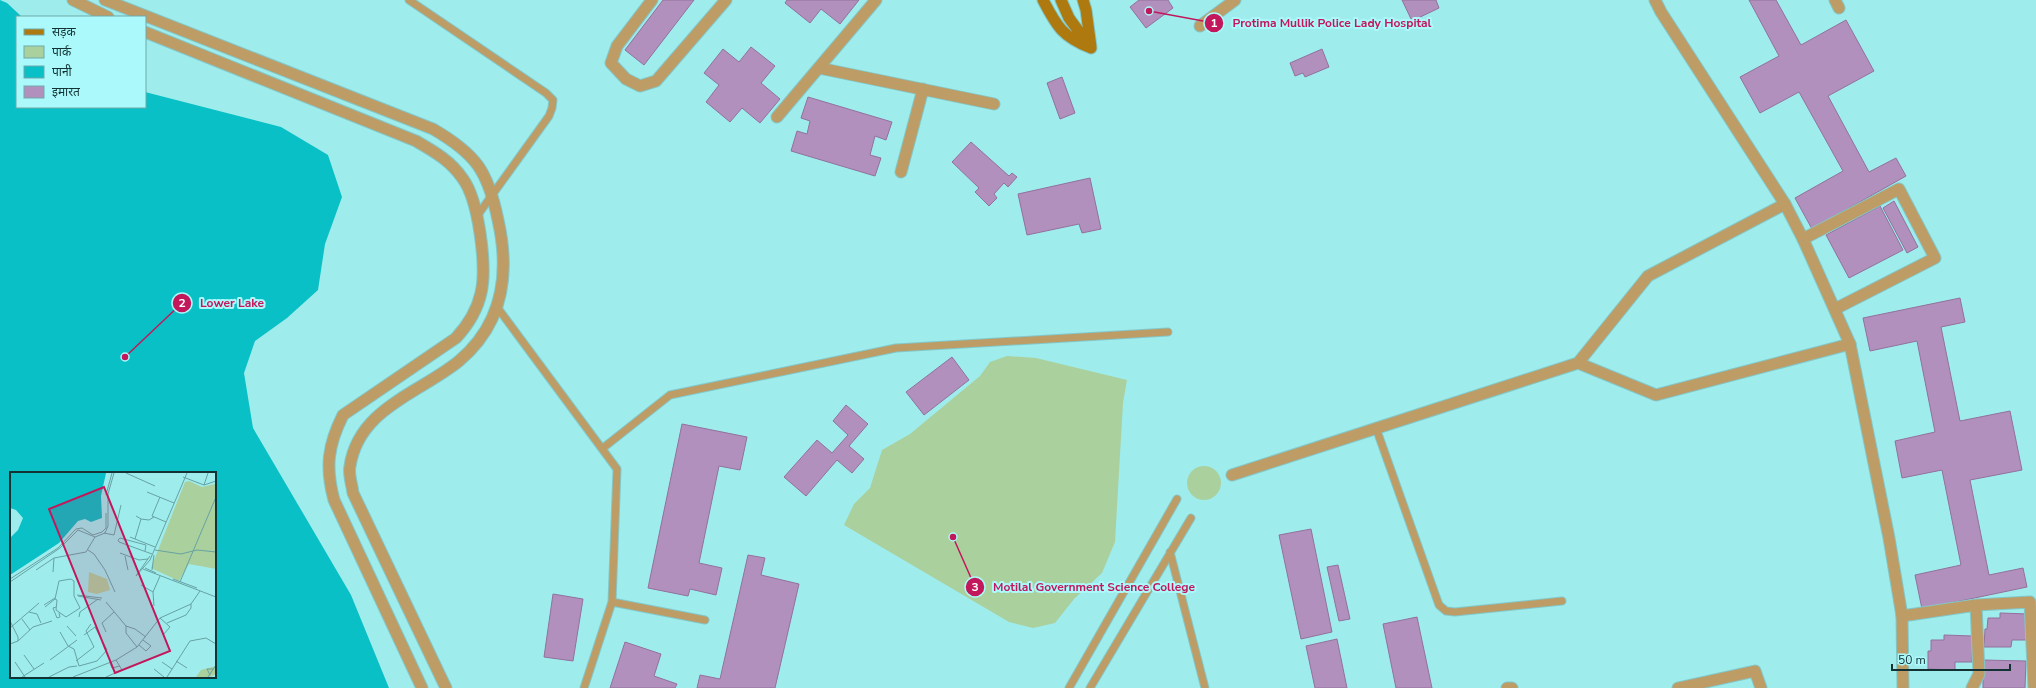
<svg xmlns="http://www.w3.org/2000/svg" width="2036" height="688" font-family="'Nunito Sans','Noto Sans Devanagari',sans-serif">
<rect width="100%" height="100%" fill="#9feced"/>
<path fill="#aad09e" d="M1007,356l29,2 91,22 -4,23 -8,139 -13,31 -28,26 -19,24 -22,5 -24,-6 -165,-97 10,-21 16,-16 12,-38 28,-16 70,-58 10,-14z
M1187 483a17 17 0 1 1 34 0a17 17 0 1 1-34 0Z"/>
<path fill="#08c0c5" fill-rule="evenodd" d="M0,0l7,3 15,14h-5v90h128v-15l136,35 47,28 14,42 -17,47 -7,46 -31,28 -32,23 -11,32 9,55 98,167 38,93h-389zM11,473h204v204h-204z"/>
<path fill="#b290bd" stroke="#92719c" d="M663,0h31l-50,65 -19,-15z
M787,0h72l-19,24 -19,-15 -11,14 -25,-20z
M1139,0h29l5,8 -27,20 -16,-21z
M1402,0h34l3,8 -27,13z
M1749,0h27l25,45 45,-25 28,51 -46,25 41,76 27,-14 10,18 -94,53 -17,-31 48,-27 -44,-79 -39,21 -20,-36 39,-21z
M751,47l24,19 -14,17 19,16 -20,24 -18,-15 -12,14 -24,-20 13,-17 -15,-12 19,-24 16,13z
M1322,49l7,18 -24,10 -2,-4 -8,3 -5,-13z
M1062,77l13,36 -15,6 -13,-36z
M808,97l84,25 -6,18 -11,-4 -5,19 11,3 -6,18 -84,-25 6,-20 10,3 3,-13 -9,-3z
M971,142l38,34 3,-3 5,4 -9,10 -4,-4 -10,11 3,4 -8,8 -14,-14 4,-4 -27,-26z
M1090,178l11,51 -19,4 -3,-9 -52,11 -9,-41z
M1894,201l24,46 -11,6 -24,-45z
M1880,206l23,44 -54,28 -23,-43z
M1960,298l5,24 -24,5 19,94 50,-10 12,59 -52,10 19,95 34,-7 4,19 -105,22 -7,-34 46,-10 -19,-95 -40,8 -7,-37 40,-9 -18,-91 -47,10 -7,-33z
M952,357l17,23 -45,35 -18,-23z
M846,405l22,19 -19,22 15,13 -12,14 -15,-13 -31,36 -22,-19 33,-37 15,13 16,-18 -15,-14z
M682,424l65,13 -7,33 -21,-4 -20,97 23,5 -6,27 -26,-6 -2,7 -40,-8z
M1311,529l21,103 -31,7 -22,-104z
M748,555l17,3 -4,17 38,9 -24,104h-78l3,-13 20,4z
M1338,565l12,54 -11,2 -12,-54z
M553,594l30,5 -10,62 -29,-4z
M2000,613l29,1 -1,26h-16l-1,7h-27l1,-18h2l1,-11h12z
M1417,617l15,71h-36l-13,-64z
M1944,635l29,1 -1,26h-17v8l-27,-1v-18h3v-11h13z
M1337,639l10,49h-32l-9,-42z
M625,642l36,12 -7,22 23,8 -2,4h-65z
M1983,660l43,1 -1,27h-42z"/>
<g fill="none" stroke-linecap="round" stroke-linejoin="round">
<defs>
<path id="service" d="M409,0l137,93 7,7 -1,8 -3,8 -72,100
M497,307l120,162 -5,133 -28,86
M1376,428l63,177 7,6 9,1 107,-11
M603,448l67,-53 226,-47 272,-16
M1170,552l35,136
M612,602l93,18
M1069,688l108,-189
M1090,688l101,-170"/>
<path id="minor" d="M652,0l-35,46 -6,17 15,16 14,7 16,-5 70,-81
M1835,0l4,8
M1200,26l35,-26
M819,68l175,36
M777,117l99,-117
M901,172l22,-83
M1803,239l96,-50 36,69 -100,51
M1578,363l78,32 194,-51
M1232,475l346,-112 70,-87 137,-72
M1902,616l74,-11 54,-3 4,86
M1507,688h5
M1678,688l77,-17 6,17
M1972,688l7,-14 -3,-69"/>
<path id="tertiary" d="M73,0l35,17
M105,0l328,129c43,25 55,42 65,91 12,53 5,104 -39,141 -39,32 -100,47 -109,105 -2,8 2,18 3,27l93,195
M1655,0l6,12 124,192 18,35 47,105 39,194 13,78 1,72
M145,32l271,109c19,11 35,20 47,38 16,22 24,88 18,114 -4,18 -13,32 -25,45l-113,77c-15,30 -18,52 -9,85l88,188"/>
<path id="secondary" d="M1043,0c14,27 20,37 48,48
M1061,0l8,18 22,30
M1083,0l3,10 5,37"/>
</defs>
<use href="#service" stroke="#83c7c8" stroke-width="9"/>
<use href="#minor" stroke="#83c7c8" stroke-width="13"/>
<use href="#tertiary" stroke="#83c7c8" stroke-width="13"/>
<use href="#secondary" stroke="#83c7c8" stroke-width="13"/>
<use href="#service" stroke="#be9c65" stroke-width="7"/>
<use href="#minor" stroke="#be9c65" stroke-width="11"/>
<use href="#tertiary" stroke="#be9c65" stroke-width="11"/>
<use href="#secondary" stroke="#ae7a0f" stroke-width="11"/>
</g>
<g transform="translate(10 472)">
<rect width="206" height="206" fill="#9feced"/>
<path d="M179,9l13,6 13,-3 1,85 -27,-5 -10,17 -28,-13 34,-86zM79,100l18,7 3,11 -13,4 -9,-2zM206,194v8l-6,3h-14l5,-7z" fill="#aad09e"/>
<path d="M0,1h96l-5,23 1,22 -11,4 -6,-3 -7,2 -19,22 -49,32v-37l8,-8 5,-12 -7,-8 -6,-2z" fill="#08c0c5"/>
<path fill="none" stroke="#67a2a3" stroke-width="1" d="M116,1l29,13M173,5l21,8 12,-4M194,13l4,-12M137,20l27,11M96,23l6,-22M150,25l-8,19 14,6M131,47l8,1 5,-3M94,61l10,2 7,-30M120,65l25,10M125,67l6,-20 -5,-3M78,78l6,4 11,16 10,22M145,78l26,4 16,-4 19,2M135,79l1,-6 -26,-7 -2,2 1,2 33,12M110,81l19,7 9,-1M115,84l3,14M135,96l11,5M133,97l73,28M26,98l18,-12 32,-6 9,-15M142,98l2,-15M43,100l1,-14M126,104l14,-16 37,-87M126,104l14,-20M0,107l48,-31 18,-19 6,-1 11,7 9,-3 4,-4v-15M163,107l24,9M0,110l50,-34 18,-18 17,7 10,-4 3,-7v-32l6,-21M170,110l36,-85M131,113l12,7M67,123l25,3M68,124l23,4M47,128l-1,10 10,7 14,-9 -6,-12v-15l-3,-2 -12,2 -4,18 2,1M96,130l20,24 9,3 11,8M34,133l11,-7M144,134l-1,-14 7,-16M35,135l10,-8M46,135l-3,1 4,10 3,-1 -1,-4M19,140l8,2 4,9M69,145l1,-5 18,-13M150,146l10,9 -7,8M12,147l8,11M0,149l8,16v4l-8,3M157,151l19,-8 5,-7v-4M57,154l9,10M116,154v7l11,14M0,156l29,-25M50,160l8,14 6,3 5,17 18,-5 10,-11 -12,-23 -11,8M96,160l-4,-9 12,-11M8,169l15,-14 19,-6M129,173l7,6 5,-5 -8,-6M14,183l10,14M40,188l27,-20M66,189l18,-14 -8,-16 5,-7M166,189l11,7M5,190l10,15M152,190l10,7M100,191l2,5 8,-2M144,197l10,8M200,203l-3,-6h6M12,205l22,-14M39,205l20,-10 8,-1M63,205l43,-17 21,-13 23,-29 31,-14 9,-13M96,205l16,-7 -6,-10M157,205l23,-36 16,-3 10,6M198,205l8,-12"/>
<path fill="#c2185b" fill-opacity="0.15" stroke="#c2185b" stroke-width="2" d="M94,15l66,164 -55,22 -66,-164z"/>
<rect width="206" height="206" fill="none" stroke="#123233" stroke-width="2"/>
</g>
<path fill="none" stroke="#c2185b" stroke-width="1.5" d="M1149 11L1214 23M125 357L182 303M953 537L975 587"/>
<g fill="#c2185b" stroke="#acf9fb" stroke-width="1.5">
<circle cx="1149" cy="11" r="4"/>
<circle cx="125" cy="357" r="4"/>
<circle cx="953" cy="537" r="4"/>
<circle cx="1214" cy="23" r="10"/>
<circle cx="182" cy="303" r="10"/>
<circle cx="975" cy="587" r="10"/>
</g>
<g font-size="12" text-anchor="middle" font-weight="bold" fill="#fff">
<text x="1214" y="27">1</text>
<text x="182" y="307">2</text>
<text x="975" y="591">3</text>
</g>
<g font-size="12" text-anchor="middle" font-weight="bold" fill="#c2185b" stroke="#acf9fb" stroke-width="4" stroke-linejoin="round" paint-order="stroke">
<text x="1332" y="27">Protima Mullik Police Lady Hospital</text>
<text x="232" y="307">Lower Lake</text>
<text x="1094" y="591">Motilal Government Science College</text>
</g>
<rect x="16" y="16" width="130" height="92" fill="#acf9fb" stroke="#6ea9ab"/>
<rect x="24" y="29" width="20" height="6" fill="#ae7a0f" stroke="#6ea9ab"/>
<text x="52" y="36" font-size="12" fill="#123233">सड़क</text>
<rect x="24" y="46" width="20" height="12" fill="#aad09e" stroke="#6ea9ab"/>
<text x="52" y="56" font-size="12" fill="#123233">पार्क</text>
<rect x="24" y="66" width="20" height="12" fill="#08c0c5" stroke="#6ea9ab"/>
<text x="52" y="76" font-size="12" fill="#123233">पानी</text>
<rect x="24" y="86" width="20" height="12" fill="#b290bd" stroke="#6ea9ab"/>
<text x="52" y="96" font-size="12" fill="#123233">इमारत</text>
<path d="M1892 664v6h118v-6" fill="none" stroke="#123233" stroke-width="2"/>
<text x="1898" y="664" font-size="12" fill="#123233" stroke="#acf9fb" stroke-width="3" paint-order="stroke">50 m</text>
</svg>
